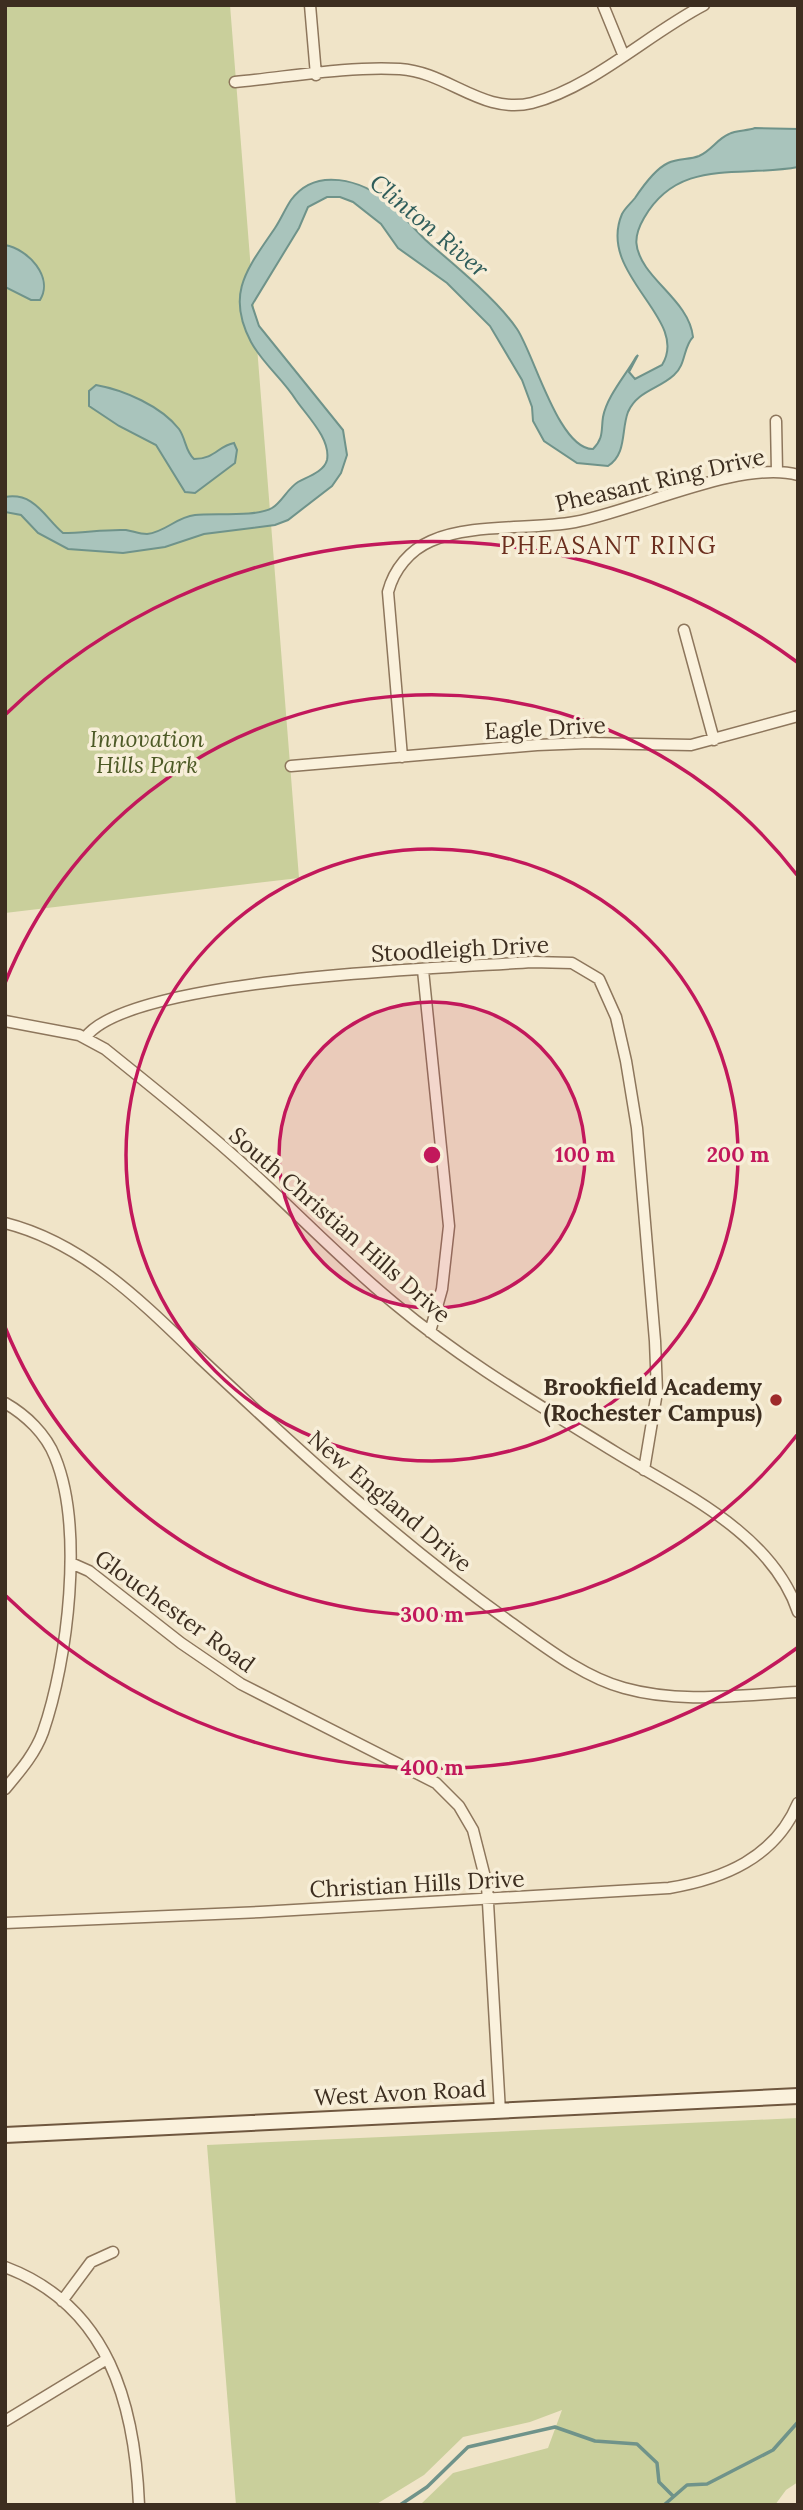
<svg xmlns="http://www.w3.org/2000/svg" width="803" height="2510" font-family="Lora,serif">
<rect width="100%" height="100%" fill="#f0e4c8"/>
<path fill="#c9cf9b" d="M5,5h225l69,873 -294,35z
M798,2118v364l-12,8 -11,15h-355l33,-32 95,-25 14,-38 -32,12 -67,15 -39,38 -49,30h-139l-29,-360z"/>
<path fill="#a9c4bc" stroke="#6f938a" stroke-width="2" d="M755,128l43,1v38c-58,11 -119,-10 -154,51 -11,19 -10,31 2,49 15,22 44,41 47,70 -10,10 -7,28 -19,38 -15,14 -37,16 -46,37 -7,18 -1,42 -20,54l-31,-3 -33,-22 -11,-20 -1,-14 -10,-27 -32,-54 -43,-43 -49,-35 -17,-24 -28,-22 -13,-5h-13l-19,10 -9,21 -47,77 7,21 84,104 4,25 -6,18 -9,13 -44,34 -13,5 -71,9 -39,13 -42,6 -55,-4 -30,-16 -17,-18 -16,-3v-15c30,-5 39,20 58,36 21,0 42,-4 63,-3 7,1 13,4 21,4 19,-2 29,-17 48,-19 18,-2 62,2 77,-7 10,-6 15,-19 26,-26 9,-5 26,-10 29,-22 4,-21 -20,-44 -31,-60 -13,-21 -33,-36 -45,-58 -26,-49 -3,-74 24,-114 6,-9 10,-19 16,-28 25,-34 71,-20 98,3 15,12 26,28 41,41 26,22 68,57 87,85 17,25 42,121 76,120 11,-11 8,-19 10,-32 4,-21 23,-42 33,-60l2,-2 -9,17 6,7 27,-14c29,-46 -66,-90 -40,-151 3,-6 9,-11 13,-16 8,-12 20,-29 33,-35 10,-5 21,-3 31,-7 13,-6 18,-17 30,-22 7,-4 18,-3 26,-6z
M5,245c23,4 49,32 35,55h-9l-26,-13z
M96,385c28,5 65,21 83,44 7,10 6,22 15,30 21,0 24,-13 40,-16l3,7 -2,13 -40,30 -10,-1 -29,-47 -37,-19 -30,-20v-15z"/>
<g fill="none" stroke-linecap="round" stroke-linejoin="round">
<path stroke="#6f938a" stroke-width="3.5" d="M400,2505l27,-18 41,-40 87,-20 40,14 42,3 20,19 2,19 14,14
M664,2505l23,-20 20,-1 66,-34 25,-28"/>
<defs>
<path id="street" d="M310,5l6,70
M603,5l20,49
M235,82c54,-5 111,-16 165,-13 48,3 82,46 132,34 61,-16 116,-69 172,-98
M776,421l1,51
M684,630l30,110
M402,757l-14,-165c6,-23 22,-42 43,-51 40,-18 100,-11 144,-19 60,-11 166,-63 223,-47
M291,766l246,-21 51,-2 103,2 107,-29
M423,970l26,256 -7,63 -12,43
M5,1021l74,14 26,14c51,41 102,82 150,126 47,43 91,89 140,129 68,57 144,101 220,148 65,40 157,81 183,160
M85,1038c42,-61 367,-70 447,-76l40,1 27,16 17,38 10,44 11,67 18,213 2,51 -13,78
M5,1223c79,20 137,79 194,134 100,94 199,185 311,265 34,24 73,55 114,66 57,16 115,7 174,4
M5,1403c21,12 41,31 50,54 29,71 13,203 -12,275 -8,22 -23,39 -38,57
M71,1563l18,8 92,72 60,41 195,99 23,23 14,24 14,55 13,227
M5,1923l255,-11 409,-24c54,-9 106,-30 129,-85
M5,2267c104,39 130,138 134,238
M62,2301l29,-39 22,-10
M5,2421l102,-62"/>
<path id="secondary" d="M5,2135l793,-39"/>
</defs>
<use href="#street" stroke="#8d765c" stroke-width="13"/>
<use href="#secondary" stroke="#6f573f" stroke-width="18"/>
<use href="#street" stroke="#faf1dc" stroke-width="10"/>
<use href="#secondary" stroke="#faf1dc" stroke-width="14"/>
</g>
<circle cx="432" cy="1155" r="153" fill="#c2185b" fill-opacity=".12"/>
<g fill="none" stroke="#c2185b" stroke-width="3.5">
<circle cx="432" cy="1155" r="153"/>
<circle cx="432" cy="1155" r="306"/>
<path d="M797 1435A460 460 0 0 1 5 1327M5 983A460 460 0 0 1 797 875"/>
<path d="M797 1648A613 613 0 0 1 6 1596M6 714A613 613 0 0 1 797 662"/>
</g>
<circle fill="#9e2a2b" stroke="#f7eed8" stroke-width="2.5" cx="776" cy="1400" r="7"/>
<g text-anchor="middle" stroke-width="7" stroke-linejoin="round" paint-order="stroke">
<g font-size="23" fill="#3d2e20" stroke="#f7eed8">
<text transform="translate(660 480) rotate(-13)" y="8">Pheasant Ring Drive</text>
<text transform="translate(545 728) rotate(-3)" y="8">Eagle Drive</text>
<text transform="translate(460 949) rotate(-3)" y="8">Stoodleigh Drive</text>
<text transform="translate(340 1225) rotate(41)" y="8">South Christian Hills Drive</text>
<text transform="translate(390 1501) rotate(40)" y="8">New England Drive</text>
<text transform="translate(175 1611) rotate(36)" y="8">Glouchester Road</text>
<text transform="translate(417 1884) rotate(-3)" y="8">Christian Hills Drive</text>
<text transform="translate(400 2093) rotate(-3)" y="8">West Avon Road</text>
</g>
<g font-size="23" font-style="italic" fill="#4d5a26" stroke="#f7eed8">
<text x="147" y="747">Innovation<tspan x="147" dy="26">Hills Park</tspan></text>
</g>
<g font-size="23" font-weight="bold" fill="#3d2e20" stroke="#f7eed8" text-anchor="end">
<text x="762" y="1395">Brookfield Academy<tspan x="762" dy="26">(Rochester Campus)</tspan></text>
</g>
<g font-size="24" font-style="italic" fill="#2f5d5a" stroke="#f7eed8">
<text transform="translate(429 226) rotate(40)" y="8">Clinton River</text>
</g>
<g font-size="24" letter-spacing="2" fill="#6b2e1e" stroke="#f7eed8">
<text x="609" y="554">PHEASANT RING</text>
</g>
</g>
<circle cx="432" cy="1155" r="10" fill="#c2185b" stroke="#f7eed8" stroke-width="3.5"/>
<g font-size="21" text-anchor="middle" font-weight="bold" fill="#c2185b" stroke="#f7eed8" stroke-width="7" stroke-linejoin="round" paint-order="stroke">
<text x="585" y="1162">100 m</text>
<text x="738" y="1162">200 m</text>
<text x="432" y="1622">300 m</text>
<text x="432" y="1775">400 m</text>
</g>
<rect width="803" height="2510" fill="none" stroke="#3d2e20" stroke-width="14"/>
</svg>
